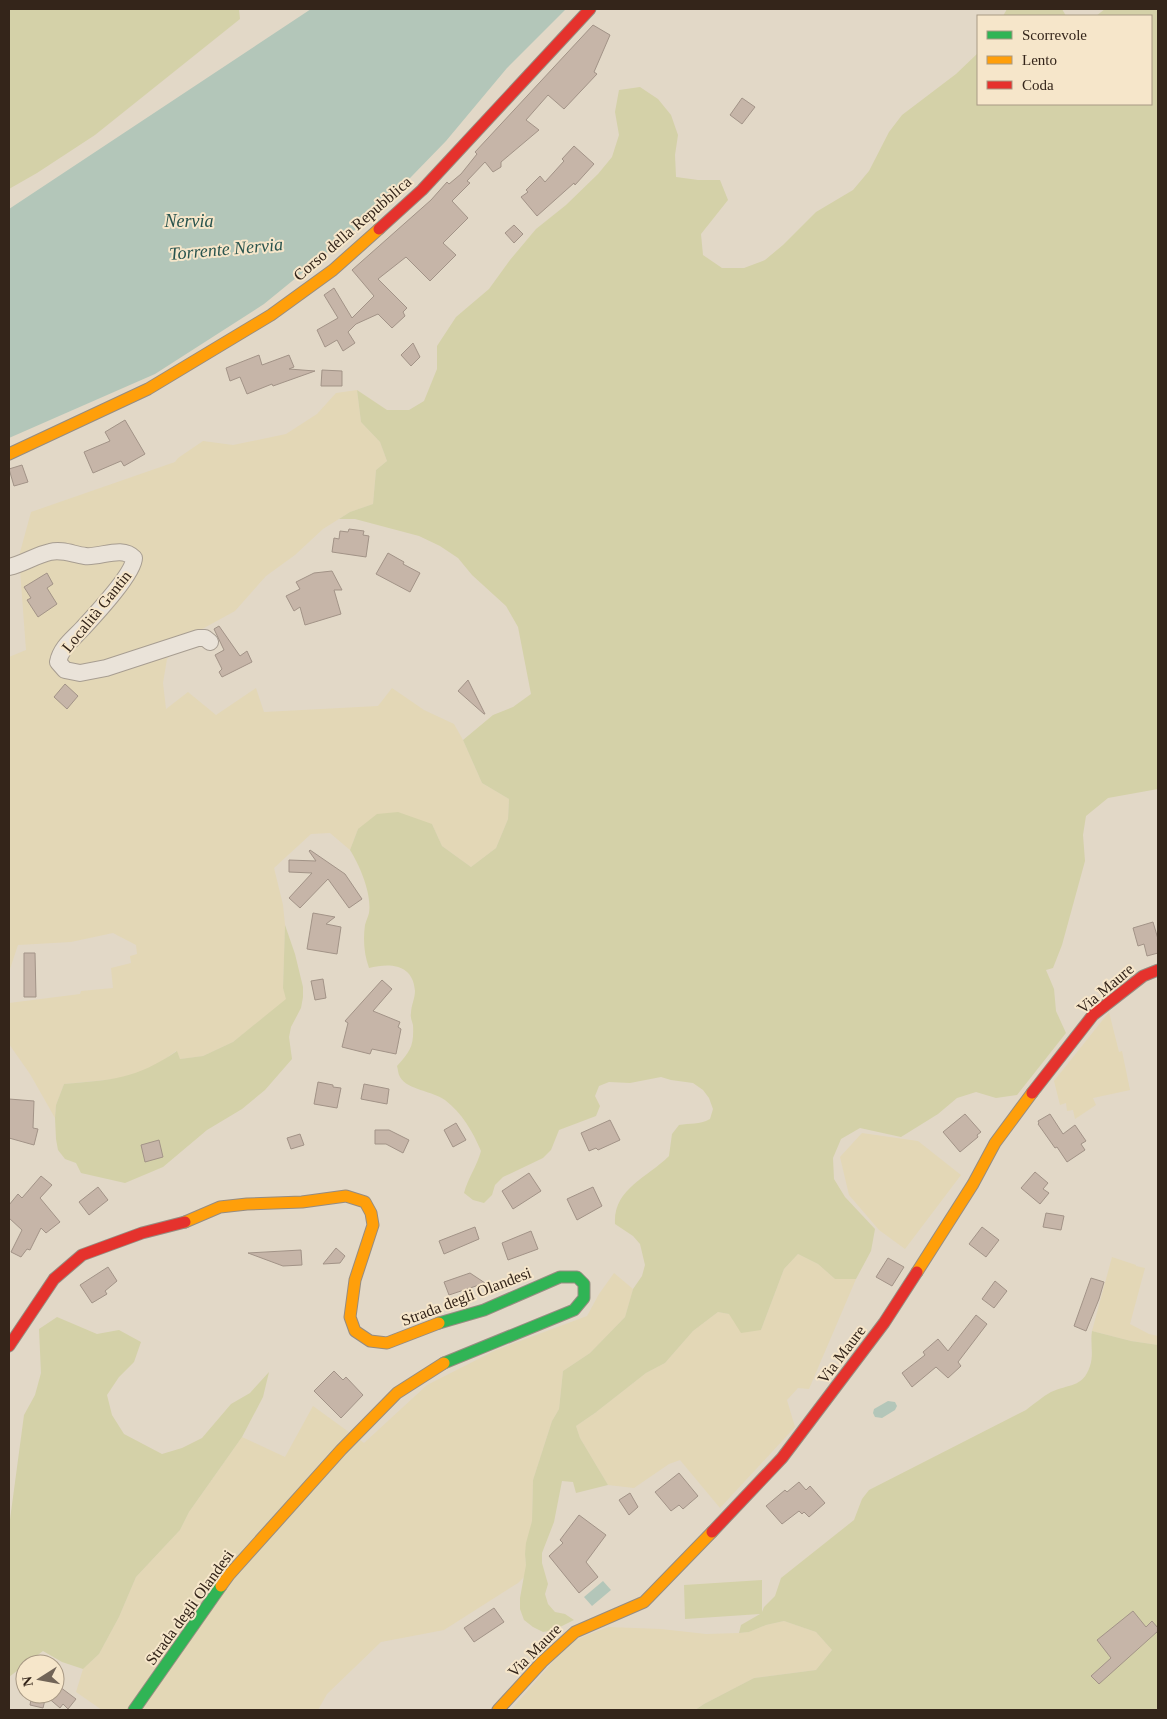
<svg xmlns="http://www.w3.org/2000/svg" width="1167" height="1719" font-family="Georgia,serif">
<rect width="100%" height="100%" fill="#e2d8c7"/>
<path fill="#e3d7b6" d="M357,390l4,32 19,20 7,19 -11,9 -3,34 -23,8 -27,17 -28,26 -29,21 -31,35 -42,23 -26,25 -4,24 3,26 22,-17 28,23 40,-27 8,24 114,-6 14,-18 32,22 30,14 9,16 19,43 27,16 -1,20 -12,29 -25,19 -29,-21 -10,-22 -74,5 -8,21 -20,-17 -19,1 -37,34 9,37 2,20 -2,63 4,11 -54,43 -30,14 -23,3 -4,-8 -18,13 -20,9 -22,6 -52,5 -8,21 -1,13 -25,-44 -21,-30v-41l71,-9 1,-3 32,-3 -2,-20 20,-5 -1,-7 7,-2 -1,-9 -23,-12 -42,9 -53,3 -9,27v-315l17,-7 -7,-94 12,-44 144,-50 3,-4 25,-17 30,4 53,-11 31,-20 19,-21z
M1109,1012l10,40 3,-1 8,39 -37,8 3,7 -21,14 -2,-9 -6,1 -1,-8 -6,2 -6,-24z
M862,1133l56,8 43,34 -56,74 -26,-19 -30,-35 -9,-38z
M798,1254l20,10 17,15h21l-47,110 -11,-1 -11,12 8,27 -75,81 -40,-48 -11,4 -35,24 -26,-3 -28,-47 -4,-12 19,-13 51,-40 19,-10 28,-32 25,-19 11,2 32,16 23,-61z
M1112,1257l24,8v1l9,2 -15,56 19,10 9,2v9l-27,-4 -39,-10z
M614,1273l19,16 -8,28 -35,36 -27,18 -4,38 -7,12 -19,59 -1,41 -7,33 1,11 -1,11 -7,7 -74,47 -63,12 -54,52 -9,16h-216l-26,-18 7,-23 16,-15 20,-37 17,-40 44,-47 9,-18 53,-75 43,20 28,-51 51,37 63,-58 69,-35 91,-34 12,-22z
M784,1621l32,11 16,18 -16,20 -62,8 -50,26 -9,6h-184l59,-68 38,-15 53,2 45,5 33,-1 10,-1 17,-7z"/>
<path fill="#d4d1a8" d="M9,9h230l1,10 -145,116 -58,38 -28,16z
M1007,9h55l4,7h-63z
M1105,9h53v780l-50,9 -22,18 -3,19 2,26 -23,84 -9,23 -7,2 8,19 2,22 10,22 -49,62 -21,3 -20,-6 -19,6 -19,16 -37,23 -41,-9 -19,11 -8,19 1,21 11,18 30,32 -4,22 -15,28h-21l-17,-15 -20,-10 -14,15 -23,61 -20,3 -12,-19 -11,-2 -25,19 -28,32 -19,10 -51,40 -19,13 4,12 28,47 -32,8 -3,-11 -11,-1 -8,41 -12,31v10l6,21 -3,10 3,10 7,8 10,2 9,6 -20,10 -11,2 -10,-5 -9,-7 -4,-11v-11l6,-33 -1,-11 1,-11 6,-22 1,-41 19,-59 7,-12 4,-38 27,-18 35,-36 8,-28 9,-13 3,-11 -5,-21 -7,-8 -18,-12c-2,-35 32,-46 54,-68l3,-22 7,-9c11,-2 20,0 31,-6l3,-10 -4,-11 -6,-8 -10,-7 -22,-3 -10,-3 -31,6 -21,-1 -10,4 -4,10 5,10 -4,10 -37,14 -8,20 -8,8 -40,19 -8,8 -3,10 -8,8 -11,-3 -9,-7c4,-15 13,-27 17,-42 -8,-19 -19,-38 -36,-51 -12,-9 -38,-10 -45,-23 -2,-3 -2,-8 -3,-11 14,-15 17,-21 16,-41 -1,-4 -3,-8 -2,-12 0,-7 4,-15 4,-22 -2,-28 -26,-28 -46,-23 -5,-14 -6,-28 -4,-43 1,-4 3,-8 4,-12 3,-19 -9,-47 -19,-63l8,-21 19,-15 21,-2 34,12 10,22 29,21 25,-19 12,-29 1,-20 -27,-16 -19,-43 30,-25 20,-8 18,-13 -13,-67 -12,-21 -34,-31 -14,-17 -18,-12 -21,-10 -64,-17h-16l11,-7 23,-8 3,-34 11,-9 -7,-19 -19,-20 -4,-32 30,20h22l15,-9 13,-32v-23l19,-29 33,-28 21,-29 26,-31 30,-24 32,-31 14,-17 7,-22 -4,-23 4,-22 21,-3 18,12 13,16 7,20 -3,20 1,22 22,3h22l8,20 -27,34 2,21 19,13h22l21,-8 18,-15 33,-33 37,-22 16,-19 20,-39 13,-17 54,-41 22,-21v51h173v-88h-55z
M285,925l10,29 8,33v10l-2,11 -10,19 -2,10 3,22 -27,31 -23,19 -35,21 -44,37 -38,16 -44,-10 -5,-10 -11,-4 -7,-9 -2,-11 -1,-21 1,-13 8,-21c48,-4 72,-5 113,-33l3,8 23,-3 30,-14 53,-43 -3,-11z
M57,1317l40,17 22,-4 22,12 -7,20 -15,15 -12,18 5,20 12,19 38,20 20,-6 20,-10 29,-34 19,-11 19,-21 -6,25 -21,40 -53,75 -9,18 -44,47 -17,40 -20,37 -16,15 -21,-7 -19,-11 -34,26v-150l15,-112 11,-20 6,-22 -2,-44z
M1092,1331l39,10 27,4v365h-463l9,-6 50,-26 62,-8 16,-20 -16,-18 -32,-11 -18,4 -17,7 -10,1 2,-8 19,-11 -75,5 -1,-34 78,-5v32l2,-5 11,-11 6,-18 73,-58 8,-21 7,-9 157,-80c8,-6 16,-13 25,-18 17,-8 32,-4 39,-26 4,-12 0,-23 2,-35z"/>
<path fill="#b3c6b9" d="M311,9h255l-59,59 -61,73 -68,70 -114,93 -109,70 -146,64v-229z
M888,1401l7,1 2,4 -2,4 -13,8 -7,-1 -2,-4 1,-4z
M603,1581l8,9 -19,16 -8,-9z"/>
<path fill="#c6b5a8" stroke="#a29387" d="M593,25l17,10 -16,37 3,2 -33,35 -16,-14 -22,25 13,10 -38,32v5l-8,5 -8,-10 -18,19 3,2 -18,18 16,17 -25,25 13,12 -26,26 -24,-24 -28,22 29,29 -4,4 2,4 -13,12 -14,-14 -22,10 -8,8 7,11 -12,8 -6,-11 -12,7 -8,-17 21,-12 -14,-23 10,-7 18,30 22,-22 -22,-26 79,-70 16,-18 2,2 12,-10 16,-20 -2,-2z
M742,98l13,9 -13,17 -12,-9z
M574,146l20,18 -19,21 -1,-2 -37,33 -16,-19 7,-5 -2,-2 14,-14 5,6 19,-21 -2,-2z
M514,225l9,9 -9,9 -9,-10z
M413,343l7,14 -9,9 -10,-11z
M259,355l3,10 27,-10 5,12 -5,2 26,2 -42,15 -1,-2 -25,10 -7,-17 -10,4 -4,-13z
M322,370l20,1v15h-21z
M125,420l20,34 -21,12 -3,-5 -28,12 -9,-21 26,-11 -5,-9z
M22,465l6,17 -14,4 -5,-17z
M349,529l15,2 -1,4 6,1 -3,21 -34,-5 2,-14 5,1 1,-8 8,1z
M388,553l16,9 -1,2 17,9 -10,19 -34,-18z
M332,571l10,19h-8l7,24 -36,11 -5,-18 -6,4 -8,-15 14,-7 -4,-7 18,-9z
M47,573l6,11 -6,4 10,16 -19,13 -11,-17 4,-2 -7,-11z
M219,626l21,30 7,-5 5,11 -30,15 -3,-5 3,-3 -7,-14 9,-5 -10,-21z
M468,680l17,34h-1l-26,-23z
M65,684l13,12 -11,13 -13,-12z
M310,850l35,24 17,25 -13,9 -21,-29 -28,29 -11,-10 23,-25 -23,-1v-12l27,1 -7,-10z
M313,913l22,4 -9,7 15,3 -4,27 -30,-5z
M1153,922l5,17v14l-11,3 -3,-12 -6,2 -5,-18z
M24,953h11l1,44h-12z
M323,979l3,19 -11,2 -4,-19z
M382,980l10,9 -19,22 27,11 -2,5 3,2 -5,25 -24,-5 -2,5 -28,-7 6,-24 -3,-2z
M318,1082l15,3v2l8,1 -4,20 -23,-4z
M364,1084l25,5 -2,15 -26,-5z
M9,1099l25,2 -1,27 5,1 -4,16 -25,-7z
M965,1114l16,18 -4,3 1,2 -18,15 -17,-20z
M1050,1114l13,20 12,-9 11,16 -5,3 4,6 -18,12 -10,-15 -2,1 -17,-24 1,-1 -1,-2z
M610,1120l10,20 -22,10 -2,-2 -7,3 -8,-18z
M456,1123l10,17 -13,7 -9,-17z
M375,1130h14l20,10 -6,13 -17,-9h-11z
M300,1134l4,11 -13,4 -4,-11z
M159,1140l4,17 -18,5 -4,-17z
M1035,1172l13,11 -5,6 6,4 -9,11 -19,-16z
M529,1173l12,18 -28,18 -11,-18z
M41,1176l11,9 -12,13 20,24 -14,11 -5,-5 -11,22 -3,-1 -6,8 -10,-5 11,-22 -13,-12v-13l9,-11 4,4z
M98,1187l10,13 -19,15 -10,-13z
M593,1187l9,19 -25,14 -10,-21z
M1046,1213l18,3 -3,14 -18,-3z
M475,1227l4,12 -35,15 -5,-13z
M982,1227l17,13 -13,17 -17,-13z
M531,1231l7,18 -30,11 -6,-17z
M336,1248l9,8 -5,7 -17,1z
M301,1250l1,15 -19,1 -35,-13z
M888,1258l16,9 -12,19 -16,-9z
M108,1267l9,14 -12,10 2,3 -15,9 -12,-18z
M470,1273l15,10 -36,12 -5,-13z
M1091,1278l13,4 -5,17 -13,32 -12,-5z
M995,1281l12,10 -13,17 -12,-9z
M976,1315l11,9 -29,38 3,4 -13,12 -12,-11 -24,20 -10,-14 23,-18 -2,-3 15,-13 10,12z
M334,1371l9,9 3,-3 17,18 -22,23 -27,-27z
M679,1473l19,23 -15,13 -4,-4 -8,6 -16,-19z
M799,1482l7,8 4,-4 15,17 -16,14 -5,-5 -2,2 -3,-3 -17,13 -16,-18 19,-16 2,2z
M630,1493l8,14 -9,8 -10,-15z
M579,1515l27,20 -20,27 12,15 -19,16 -30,-37 14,-13 -3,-3z
M494,1608l10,14 -30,20 -10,-14z
M1133,1611l13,16 6,-6 6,7v3l-59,53 -8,-8 20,-18 -14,-18z
M60,1687l16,12 -8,10 -5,-5 -3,4 -14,-12 -3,12 -13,-3 2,-11h25z"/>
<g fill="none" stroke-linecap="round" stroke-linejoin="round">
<defs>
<path id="street" d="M9,567c14,-3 27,-12 41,-15 12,-3 22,2 35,4 15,2 37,-11 49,2 0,15 -39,57 -51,70 -10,11 -22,19 -25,34l7,8 15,3 26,-5 92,-30h7l5,4"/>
<path id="fast" d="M439,1323l45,-13 76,-33h17l7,7v14l-10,12 -130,53
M134,1710l87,-124"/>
<path id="slow" d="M9,454l139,-65 123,-74 62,-45 46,-41
M185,1222l35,-15 27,-3 55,-2 44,-6 19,6 6,11 2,12 -18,55 -5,37 5,14 15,10 17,2 52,-20
M917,1272l56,-88 22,-41 37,-50
M221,1586l8,-11 112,-125 56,-57 47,-30
M498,1710l44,-48 33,-30 69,-30 68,-70"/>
<path id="jam" d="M379,229l43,-39 168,-181
M1032,1093l61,-78 50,-39 15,-6
M9,1346l45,-67 28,-24 60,-22 43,-11
M712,1532l70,-74 102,-135 33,-51"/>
</defs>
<use href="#street" stroke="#a79d91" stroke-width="18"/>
<use href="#fast" stroke="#968c81" stroke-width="13"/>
<use href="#slow" stroke="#968c81" stroke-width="13"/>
<use href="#jam" stroke="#968c81" stroke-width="13"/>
<use href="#street" stroke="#eae3d9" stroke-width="16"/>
<use href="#fast" stroke="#30b455" stroke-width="11"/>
<use href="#slow" stroke="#ff9f0a" stroke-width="11"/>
<use href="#jam" stroke="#e5322d" stroke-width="11"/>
</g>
<g text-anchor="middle" stroke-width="4" stroke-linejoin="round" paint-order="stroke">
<g font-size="16" fill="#34251a" stroke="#f6e6ca">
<text transform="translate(352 228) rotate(-41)" y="6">Corso della Repubblica</text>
<text transform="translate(96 611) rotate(-51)" y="6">Località Gantin</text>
<text transform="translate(1105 988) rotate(-40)" y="6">Via Maure</text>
<text transform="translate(466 1296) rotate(-21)" y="6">Strada degli Olandesi</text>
<text transform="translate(841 1354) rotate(-53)" y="6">Via Maure</text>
<text transform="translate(189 1607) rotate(-54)" y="6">Strada degli Olandesi</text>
<text transform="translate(534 1650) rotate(-45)" y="6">Via Maure</text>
</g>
<g font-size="18" font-style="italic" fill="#29544e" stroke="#f6e6ca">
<text x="189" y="227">Nervia</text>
<text transform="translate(226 249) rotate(-5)" y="6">Torrente Nervia</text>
</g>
</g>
<rect width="1167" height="1719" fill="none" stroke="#34251a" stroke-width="20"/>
<rect x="977" y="15" width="175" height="90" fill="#f6e6ca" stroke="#a89984"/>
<rect x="987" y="31" width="25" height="8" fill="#30b455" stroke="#a89984"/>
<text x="1022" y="40" font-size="15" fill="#34251a">Scorrevole</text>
<rect x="987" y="56" width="25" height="8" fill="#ff9f0a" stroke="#a89984"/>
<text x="1022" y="65" font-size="15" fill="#34251a">Lento</text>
<rect x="987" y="81" width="25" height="8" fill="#e5322d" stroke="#a89984"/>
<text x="1022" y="90" font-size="15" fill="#34251a">Coda</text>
<g transform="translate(40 1679) rotate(259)"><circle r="24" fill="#f6e6ca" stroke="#a89984"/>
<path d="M0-4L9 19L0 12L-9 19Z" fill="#716457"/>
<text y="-8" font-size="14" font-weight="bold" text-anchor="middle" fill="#34251a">N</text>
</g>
</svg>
